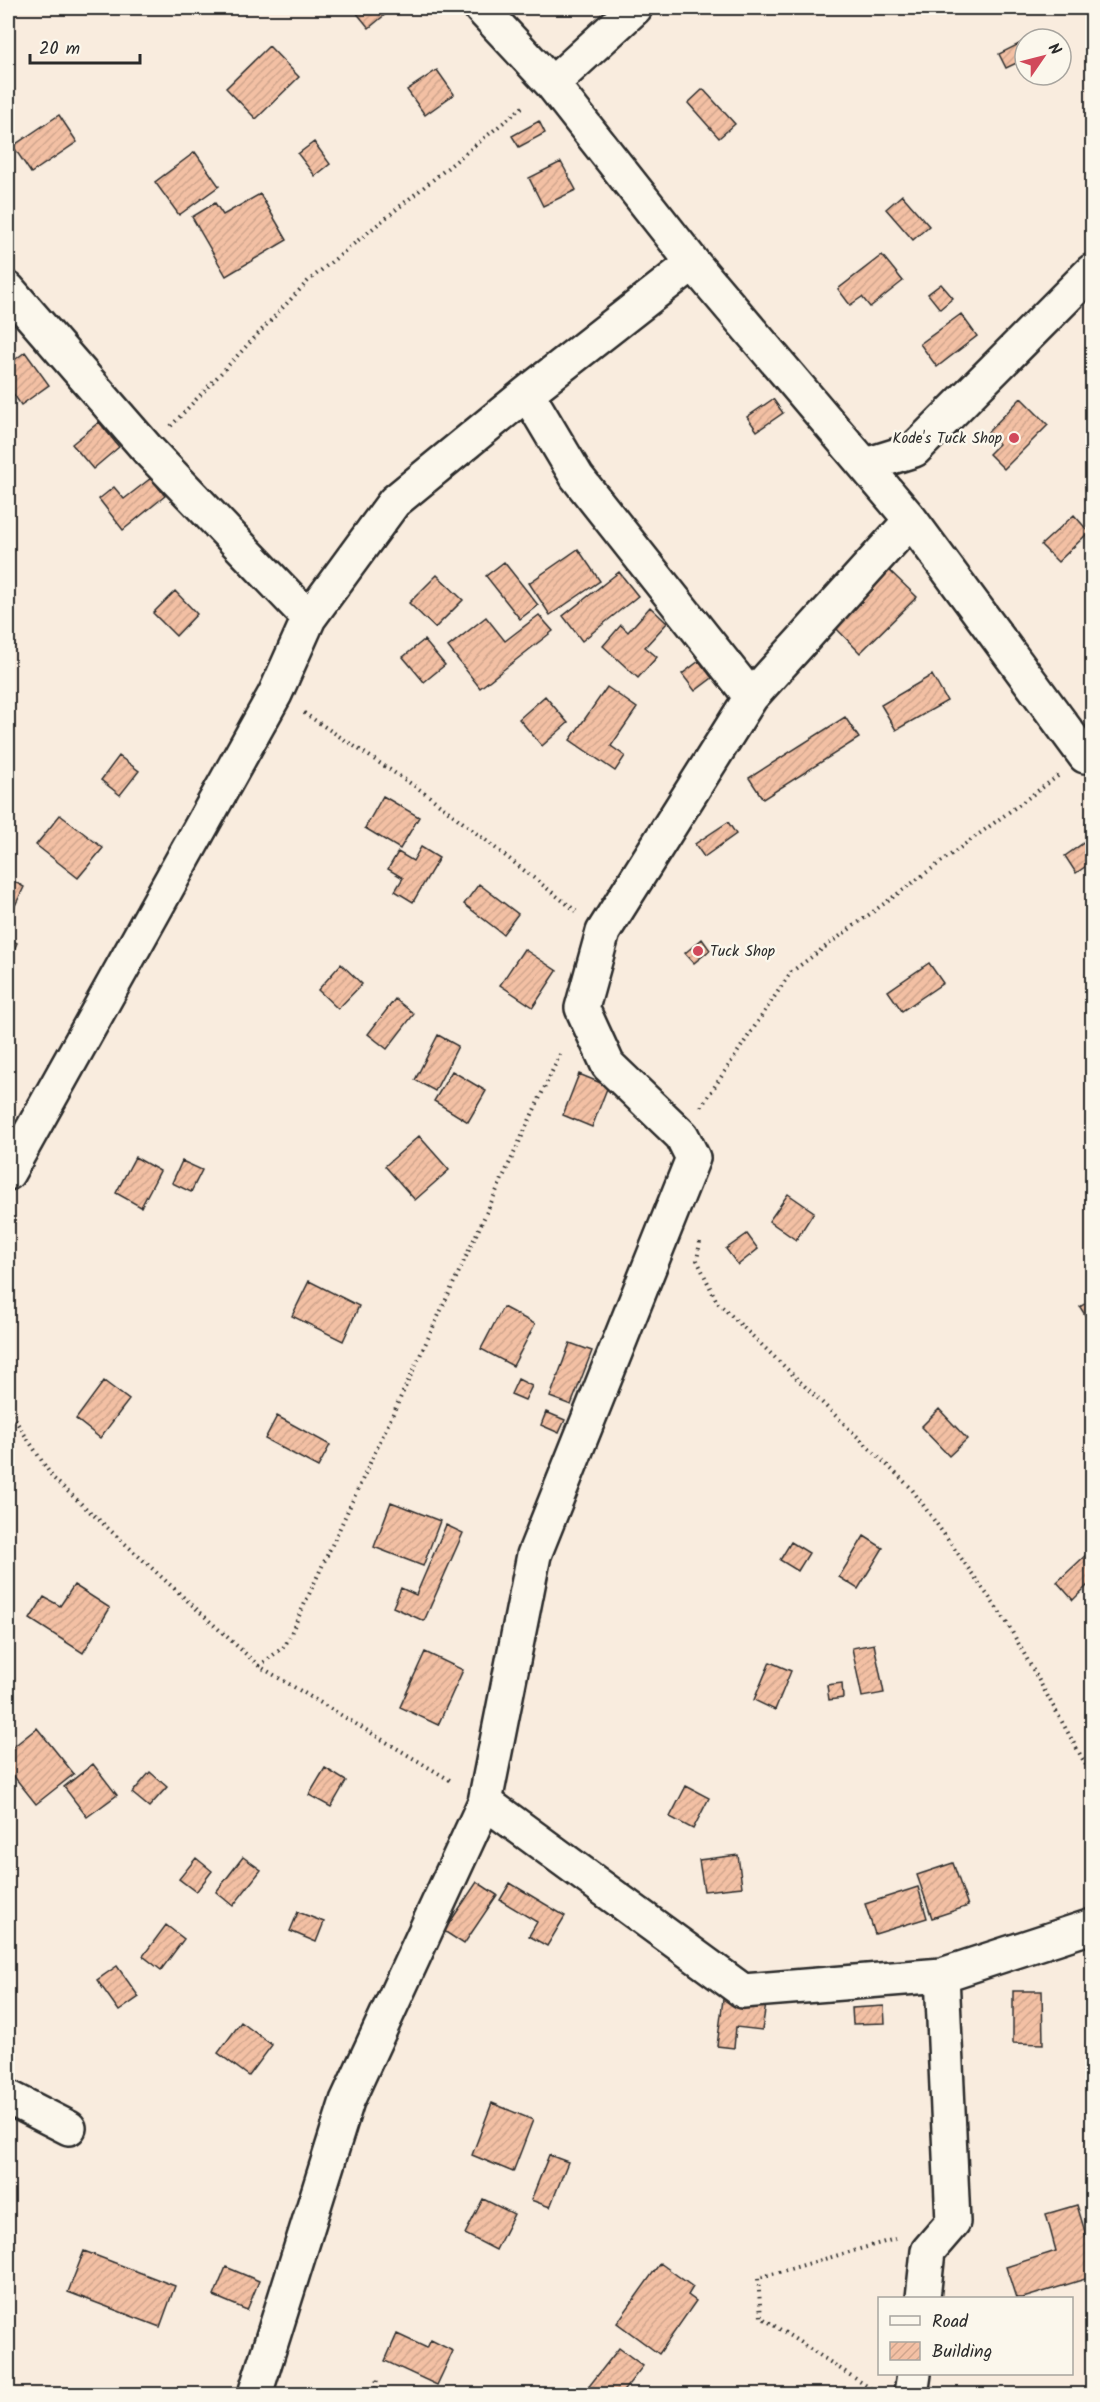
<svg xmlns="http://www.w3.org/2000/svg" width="1100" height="2402" font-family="Kalam,sans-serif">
<defs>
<pattern id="building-hatch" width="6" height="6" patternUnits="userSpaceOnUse" patternTransform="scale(1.5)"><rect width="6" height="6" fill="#f3c0a4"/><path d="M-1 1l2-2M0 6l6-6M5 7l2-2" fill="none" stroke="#d0a58d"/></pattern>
</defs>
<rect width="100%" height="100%" fill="#f9ecde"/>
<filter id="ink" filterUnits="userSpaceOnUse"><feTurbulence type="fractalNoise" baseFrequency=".0167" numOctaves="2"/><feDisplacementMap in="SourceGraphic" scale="12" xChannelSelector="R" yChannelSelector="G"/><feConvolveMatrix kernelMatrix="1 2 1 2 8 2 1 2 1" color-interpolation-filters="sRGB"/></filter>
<g filter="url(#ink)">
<path fill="url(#building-hatch)" stroke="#2b2b2b" stroke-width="1.5" d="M361,8h32l-24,20 -13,-16z
M1025,41v18l-19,9 -7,-14z
M269,46l30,31 -43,42 -30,-31z
M437,70l17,24 -29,21 -18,-25z
M703,89l32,35 -16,14 -31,-35z
M59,115l18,27 -46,31 -18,-27z
M539,121l6,12 -26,14 -7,-11z
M314,142l16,22 -15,12 -17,-22z
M195,152l24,34 -40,29 -24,-33z
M561,162l15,28 -33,16 -14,-28z
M260,194l27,46 -61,36 -34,-59 23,-14 8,12z
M902,195l27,31 -16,14 -27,-31z
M882,255l21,26 -33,26 -8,-10 -12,8 -12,-16z
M941,284l12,14 -13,11 -12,-15z
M961,314l16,22 -40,31 -17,-23z
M25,352l24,33 -28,20 -13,-19v-21z
M1021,398l27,27 -44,44 -15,-15 10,-10 -11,-12z
M773,399l10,14 -26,18 -10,-14z
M99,422l20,25 -26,22 -21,-25z
M151,478l14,18 -42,34 -24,-31 15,-12 10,12z
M1074,515l15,17 -31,30 -17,-17z
M578,549l22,32 -50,34 -21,-32z
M504,562l34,43 -18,14 -34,-43z
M889,570l28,27 -57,56 -27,-28z
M619,572l19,24 -56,45 -19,-25z
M437,575l26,25 -28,28 -26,-25z
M175,591l22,23 -21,22 -23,-23z
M650,607l17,16 -22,24 12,10 -19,21 -35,-32 18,-21 7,7z
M539,615l14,16 -73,57 -32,-41 38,-30 19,24z
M424,640l21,25 -21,17 -21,-25z
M699,661l13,17 -17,13 -13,-17z
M932,675l15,26 -51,29 -15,-25z
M607,687l30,21 -26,38 14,10 -10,15 -45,-31z
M545,696l23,27 -26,23 -23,-27z
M845,717l14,21 -96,61 -14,-21z
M119,756l20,15 -19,24 -19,-15z
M383,796l36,21 -19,32 -35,-21z
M60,815l43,33 -25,30 -42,-33z
M728,822l8,12 -32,23 -9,-13z
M1092,837v25l-16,11 -11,-17z
M421,847l18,11 -26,44 -18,-11 8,-13 -15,-9 10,-17 15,9z
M8,878l16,9 -16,33z
M479,884l39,30 -15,20 -39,-30z
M8,939l9,4 -9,21z
M702,939l8,11 -16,13 -9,-10z
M524,949l33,22 -24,36 -33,-22z
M929,963l14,20 -41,28 -14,-20z
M341,964l21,20 -24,25 -20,-19z
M395,999l19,15 -27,35 -19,-15z
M438,1035l20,11 -23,45 -20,-11z
M452,1071l34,20 -18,31 -34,-21z
M579,1074l29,12 -16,41 -29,-12z
M419,1136l30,34 -34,30 -30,-34z
M135,1157l25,14 -19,36 -25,-14z
M182,1161l20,9 -11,22 -19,-9z
M788,1194l26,18 -18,28 -27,-19z
M747,1234l11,15 -20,16 -12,-16z
M309,1281l50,25 -16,35 -51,-25z
M1092,1299v27l-12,-19z
M503,1307l32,17 -22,42 -32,-17z
M570,1343l22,8 -21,54 -21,-8z
M518,1379l14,7 -7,14 -14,-6z
M104,1381l25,19 -29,38 -24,-19z
M939,1409l28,30 -18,17 -28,-29z
M546,1412l19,8 -6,13 -18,-8z
M277,1416l53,29 -12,22 -53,-28z
M391,1502l49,19 -17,45 -49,-19z
M446,1525l17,8 -39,88 -31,-14 8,-19 15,7z
M864,1536l19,12 -25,41 -19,-12z
M791,1542l18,11 -11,18 -18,-11z
M1088,1553l4,4v24l-19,19 -16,-18z
M74,1585l36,23 -27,45 -53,-34 14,-22 16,9z
M874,1644l10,49 -22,4 -10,-49z
M425,1652l38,18 -25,55 -38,-18z
M770,1662l21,9 -16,39 -21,-10z
M842,1683l1,15 -14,2 -2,-15z
M37,1728l37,46 -38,30 -28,-35v-18z
M93,1764l24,31 -30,22 -23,-30z
M325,1768l21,13 -15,26 -22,-12z
M150,1772l17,15 -18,20 -17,-14z
M686,1786l23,12 -16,31 -23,-12z
M738,1855l4,32 -38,4 -5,-31z
M243,1857l18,13 -28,36 -17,-14z
M196,1858l16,13 -16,21 -17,-13z
M953,1863l15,43 -36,12 -15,-43z
M477,1882l20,13 -33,49 -20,-13z
M510,1883l55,33 -18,30 -18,-10 8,-14 -37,-22z
M918,1887l9,31 -52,16 -10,-30z
M298,1912l26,10 -8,20 -26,-11z
M166,1925l18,14 -23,31 -18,-14z
M117,1966l22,31 -20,14 -22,-31z
M1013,1991h29l1,53 -30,-1z
M723,1999l43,5 -4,26 -26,-3 -2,21 -17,-2z
M884,2006l1,17 -32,1 -1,-16z
M241,2022l31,23 -23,31 -31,-23z
M492,2103l41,17 -20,52 -41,-17z
M549,2155l19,7 -18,45 -19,-7z
M483,2199l31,15 -18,36 -31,-16z
M1077,2205l15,50v22l-69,21h-7l-10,-31 50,-16 -10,-37z
M84,2251l91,35 -15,41 -92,-35z
M660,2263l33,24 -5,8 8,6 -37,53 -42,-31z
M226,2267l33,14 -12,29 -33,-14z
M397,2334l30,14 4,-8 22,11 -16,34 -52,-24z
M619,2348l24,18 -22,28h-38z"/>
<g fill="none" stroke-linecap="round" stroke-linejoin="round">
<defs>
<path id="minor" d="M481,8l71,76 141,179 218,257 174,236 7,-3
M552,84l83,-76
M8,289l140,161 161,168
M527,393l50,84 174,220
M866,465l48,-15 178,-179
M8,1173l267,-479 34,-76 85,-116 133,-109 166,-130
M485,1802l258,189 199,-16 150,-49
M8,2097l61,31
M923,2298l5,-47 25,-29 -11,-247
M255,2394l92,-293 138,-299 49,-247 159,-397 -11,-22 -74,-71 -26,-57 21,-76 148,-235 160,-177
M911,2394l3,-20"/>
</defs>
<use href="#minor" stroke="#2b2b2b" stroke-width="38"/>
<path stroke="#2b2b2b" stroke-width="4" stroke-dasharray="1.5 4.5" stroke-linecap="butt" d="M171,426l137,-145 217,-176
M304,713l121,80 151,118
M701,1107l90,-135 267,-196
M700,1242l-3,18 20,42 194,186 95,133 86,155
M8,1409l45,69 206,188 194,116
M259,1666l26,-20 277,-596
M1091,2319l1,3
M876,2392l-115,-75 -3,-39 137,-39
M375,2394l2,-16"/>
<use href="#minor" stroke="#fbf7ec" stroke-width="33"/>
</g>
</g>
<g fill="#d1495b" stroke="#fbf7ec" stroke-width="2">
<circle cx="1014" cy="438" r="6"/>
<circle cx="698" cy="951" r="6"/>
</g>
<g text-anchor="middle" stroke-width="5" stroke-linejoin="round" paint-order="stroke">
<g font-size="15" fill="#2b2b2b" stroke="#fbf7ec" text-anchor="end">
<text x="1002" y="443">Kode's Tuck Shop</text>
<text x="710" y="956" text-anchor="start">Tuck Shop</text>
</g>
</g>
<rect width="1100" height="2402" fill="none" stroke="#fbf7ec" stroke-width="30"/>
<rect x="15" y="15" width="1070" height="2372" fill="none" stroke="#2b2b2b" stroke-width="2" filter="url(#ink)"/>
<rect x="878" y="2297" width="195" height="78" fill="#fbf7ec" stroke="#a8a59f" stroke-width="1.5"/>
<rect x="890" y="2316" width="30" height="9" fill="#fbf7ec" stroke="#a8a59f" stroke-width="1.5"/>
<text x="932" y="2327" font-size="18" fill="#2b2b2b">Road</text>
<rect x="890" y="2342" width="30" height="18" fill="url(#building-hatch)" stroke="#a8a59f" stroke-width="1.5"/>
<text x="932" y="2357" font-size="18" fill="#2b2b2b">Building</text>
<g transform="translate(1043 57) rotate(55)"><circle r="28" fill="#fbf7ec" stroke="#a8a59f" stroke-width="1.5"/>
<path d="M0-4.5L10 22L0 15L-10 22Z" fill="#d1495b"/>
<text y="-9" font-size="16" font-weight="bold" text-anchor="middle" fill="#2b2b2b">N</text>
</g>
<path d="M30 54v9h110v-9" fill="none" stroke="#2b2b2b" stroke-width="3"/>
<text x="39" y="54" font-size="18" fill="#2b2b2b" stroke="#fbf7ec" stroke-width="4.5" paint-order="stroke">20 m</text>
</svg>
